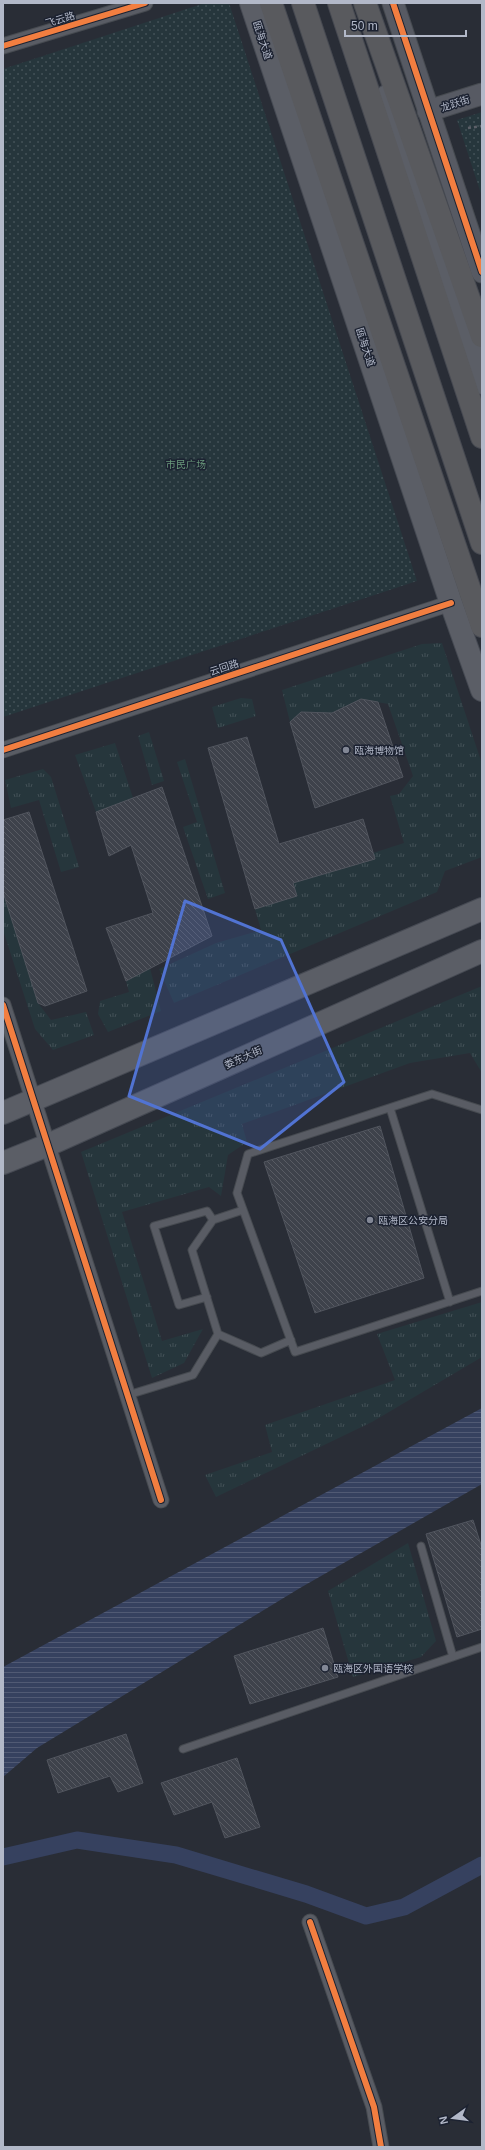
<svg xmlns="http://www.w3.org/2000/svg" width="485" height="2150" font-family="Helvetica,'Noto Sans SC',sans-serif">
<defs>
<pattern id="grass-tufts" width="24" height="20" patternUnits="userSpaceOnUse"><rect width="24" height="20" fill="#26363c"/><path d="M3 7l-1-3M5 7V3M7 7l1-3M15 17l-1-3M17 17v-4M19 17l1-3" fill="none" stroke="#435157"/></pattern>
<pattern id="park-dots" width="8" height="8" patternUnits="userSpaceOnUse"><rect width="8" height="8" fill="#26363c"/><path d="M2 2h.1M6 6h.1" fill="none" stroke="#435157" stroke-width="1.8" stroke-linecap="round"/></pattern>
<pattern id="water-rules" width="6" height="5" patternUnits="userSpaceOnUse"><rect width="6" height="5" fill="#36415f"/><path d="M0 2.5h6" fill="none" stroke="#515a74"/></pattern>
<pattern id="building-back-hatch" width="6" height="6" patternUnits="userSpaceOnUse"><rect width="6" height="6" fill="#3e424b"/><path d="M-1 5l2 2M0 0l6 6M5-1l2 2" fill="none" stroke="#585b63"/></pattern>
</defs>
<rect width="100%" height="100%" fill="#292d36"/>
<path fill="url(#grass-tufts)" d="M442,643l40,121v93l-37,14 -8,21 -263,111 -15,-34 57,-26 45,-13 -6,-21 42,-13 -4,-13 82,-24 -2,-6 31,-10 -14,-47 9,-2 14,-18 -25,-72 -27,-5 -29,14 -31,-1 -11,10 -8,-32 140,-46z
M241,698l11,1 4,17 -38,12 -6,-21z
M149,732l15,49 -12,4 -14,-49z
M115,743l18,55 -37,14 -21,-57z
M185,759l40,134 -17,6 -25,-72 14,-5 -20,-60z
M43,769l8,8 28,90 -18,5 -22,-72 -28,8 -6,-28z
M3,892l35,111 13,17 35,-8 8,23 -41,15 -18,-21 -32,-99z
M150,968l11,43 -53,21 -10,-18 2,-13 29,-9 -3,-11z
M482,986v87l-12,-20 -60,10 -168,61 5,18 -19,13 -7,41 -12,-9 -87,25 40,129 41,-12 -19,34 -32,15 -71,-226z
M482,1302v55l-110,65 -156,75 -11,-22 67,-23 -7,-27 130,-45 -18,-46z
M408,1543l28,98 -15,16 -68,20 -25,-86z"/>
<path fill="url(#park-dots)" d="M205,3h24l188,578 -414,136v-648z
M482,112v85l-25,-77z"/>
<path fill="url(#water-rules)" d="M482,1408v76l-182,104 -263,160 -34,29v-110z"/>
<g fill="none" stroke-linecap="round" stroke-linejoin="round">
<path stroke="#36415f" stroke-width="17" d="M3,1857l74,-17 99,15 130,39 60,22 38,-9 78,-42"/>
</g>
<path fill="url(#building-back-hatch)" stroke="#51555e" d="M361,699l17,3 25,75 -88,31 -25,-86 11,-10 31,1z
M247,737l32,107 84,-25 12,40 -82,24 4,13 -42,13 -47,-161z
M162,787l50,149 -86,45 -20,-53 47,-15 -22,-68 -22,11 -13,-44z
M29,812l58,179 -42,15 -7,-3 -35,-111v-72z
M380,1126l44,152 -109,35 -51,-151z
M473,1520l9,28v81l-25,8 -31,-103z
M323,1628l15,49 -88,27 -16,-48z
M126,1734l17,49 -25,9 -8,-16 -52,17 -11,-33z
M237,1758l23,69 -35,11 -13,-36 -38,13 -13,-32z"/>
<g fill="none" stroke-linecap="round" stroke-linejoin="round">
<defs>
<path id="lane" d="M390,1108l60,194
M482,1110l-50,-16 -184,60 -11,39 58,159 187,-61
M243,1210l-30,10 -21,30 26,84 43,19 30,-13
M207,1297l-28,8 -25,-79 53,-15 6,9
M128,1395l65,-20 25,-41
M421,1546l32,111
M183,1749l299,-102"/>
<path id="street" d="M3,46l142,-43
M3,750l448,-147
M3,1005l158,495
M310,1922l64,185 7,40"/>
<path id="secondary" d="M393,3l89,269
M428,111l54,-17"/>
<path id="primary" d="M251,3l200,600 31,87
M387,96l95,287
M3,1113l479,-204
M3,1163l45,-18 434,-194"/>
<path id="highway" d="M271,3l211,623
M303,3l179,540
M339,3l143,434
M365,3l117,333"/>
</defs>
<use href="#lane" stroke="#464a50" stroke-width="9"/>
<use href="#street" stroke="#464a50" stroke-width="17"/>
<use href="#secondary" stroke="#464a50" stroke-width="23"/>
<use href="#primary" stroke="#464a53" stroke-width="24"/>
<use href="#highway" stroke="#464951" stroke-width="24"/>
<path stroke="#5c6068" stroke-width="2.5" stroke-dasharray="3 3" stroke-linecap="butt" d="M468,128l14,-2"/>
<use href="#lane" stroke="#595c64" stroke-width="7"/>
<use href="#street" stroke="#595c64" stroke-width="15"/>
<use href="#secondary" stroke="#575a63" stroke-width="21"/>
<use href="#primary" stroke="#5b5e66" stroke-width="22"/>
<use href="#highway" stroke="#595a5e" stroke-width="22"/>
<defs>
<path id="cycleway" d="M393,3l89,269
M3,46l142,-43
M3,750l448,-147
M3,1005l158,495
M310,1922l64,185 7,40"/>
</defs>
<use href="#cycleway" stroke="#1c2231" stroke-width="8"/>
<use href="#cycleway" stroke="#f27e40" stroke-width="6"/>
</g>
<path fill="#5173d2" fill-opacity="0.2" stroke="#5173d2" stroke-width="3" stroke-linejoin="round" d="M185,901l96,39 63,142 -84,67 -131,-53z"/>
<g fill="#828795" stroke="#1c2231" stroke-width="1.5">
<circle cx="346" cy="750" r="4"/>
<circle cx="370" cy="1220" r="4"/>
<circle cx="325" cy="1668" r="4"/>
</g>
<g text-anchor="middle" stroke-width="3" stroke-linejoin="round" paint-order="stroke">
<g font-size="10" fill="#b2b8c8" stroke="#1c2231">
<text transform="translate(60 19) rotate(-17)" y="4">飞云路</text>
<text transform="translate(263 40) rotate(72)" y="4">瓯海大道</text>
<text transform="translate(455 103) rotate(-18)" y="4">龙跃街</text>
<text transform="translate(366 347) rotate(72)" y="4">瓯海大道</text>
<text transform="translate(224 667) rotate(-18)" y="4">云回路</text>
<text transform="translate(243 1057) rotate(-24)" y="4">娄东大街</text>
</g>
<g font-size="10" fill="#6a997b" stroke="#1c2231">
<text x="186" y="468">市民广场</text>
</g>
<g font-size="10" fill="#b2b8c8" stroke="#1c2231" text-anchor="start">
<text x="354" y="754">瓯海博物馆</text>
<text x="378" y="1224">瓯海区公安分局</text>
<text x="333" y="1672">瓯海区外国语学校</text>
</g>
</g>
<rect width="485" height="2150" fill="none" stroke="#b2b8c8" stroke-width="8"/>
<g transform="translate(453 2118) rotate(256)" stroke="#1c2231" stroke-width="3" paint-order="stroke">
<path d="M0-3L7 15L0 10L-7 15Z" fill="#b2b8c8"/>
<text y="-6" font-size="11" font-weight="bold" text-anchor="middle" fill="#b2b8c8">N</text>
</g>
<path d="M345 30v6h121v-6" fill="none" stroke="#b2b8c8" stroke-width="2"/>
<text x="351" y="30" font-size="12" fill="#b2b8c8" stroke="#1c2231" stroke-width="3" paint-order="stroke">50 m</text>
</svg>
